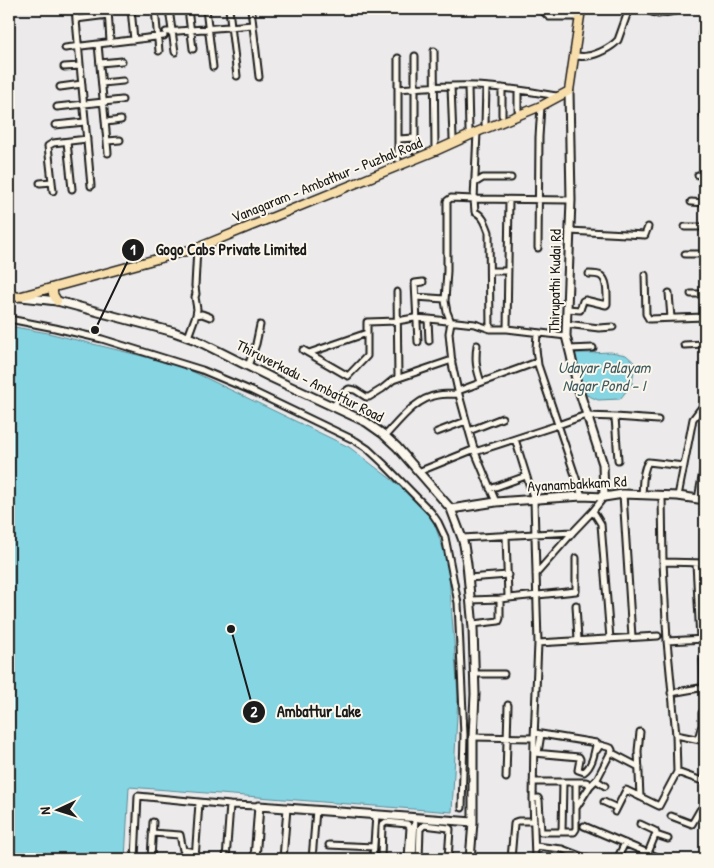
<svg xmlns="http://www.w3.org/2000/svg" width="714" height="868" font-family="'Patrick Hand',sans-serif">
<rect width="100%" height="100%" fill="#eceaeb"/>
<filter id="ink" filterUnits="userSpaceOnUse"><feTurbulence type="fractalNoise" baseFrequency=".02" numOctaves="2"/><feDisplacementMap in="SourceGraphic" scale="10" xChannelSelector="R" yChannelSelector="G"/><feConvolveMatrix kernelMatrix="1 2 1 2 8 2 1 2 1" color-interpolation-filters="sRGB"/></filter>
<g filter="url(#ink)">
<path fill="#86d5e3" stroke="#5c8b93" d="M9,326l39,7 131,32 170,82 55,42 29,31 15,42 10,134 -6,116 -323,-25 -4,72h-116z
M611,352l15,3 9,8 -3,21 -12,15 -22,1 -16,-7 -8,-40h13z"/>
<g fill="none" stroke-linecap="round" stroke-linejoin="round">
<defs>
<path id="street" d="M75,9l16,177
M108,9l2,33
M131,9l3,31
M155,9l4,42
M169,9l6,43
M188,9l5,40
M206,9l7,58
M229,9l8,67
M251,9l8,68
M541,9l8,8h31
M643,9l15,5 28,-5
M76,19l32,-4
M705,31h-2l-1,2 3,5
M166,32l87,-7
M98,44l10,109
M65,48l99,-12
M434,51l1,100
M415,56v95
M574,56c5,0 9,1 13,0 10,-1 25,-9 31,-16l11,-31
M398,58v101
M100,63l22,-2
M64,67l16,-1
M102,83l21,-2
M451,86l2,52
M468,86l1,45
M60,87l22,-3
M398,89c26,-2 52,-4 78,-3 28,1 55,6 82,10
M57,107l65,-7
M518,110v-20
M703,113l2,8
M502,115v-27
M106,122l15,-2
M485,124l1,-37
M55,125l30,-3
M477,132l-3,67 -23,-1 -4,3v70l-2,30 2,11 4,10 -2,11 3,31 6,27 11,40 6,21 21,50
M398,139l17,-1
M107,141l13,-1
M67,142l5,47
M698,175l7,-1
M40,183l12,-1
M475,183l8,-5h28
M53,191l-5,-45 5,-3 34,-4
M691,202l14,1
M685,227h20
M569,231l76,4 3,-8
M538,248l1,-111 2,-31
M685,254h20
M490,271h18
M645,275l1,39 3,5 56,-2
M397,292l1,86
M669,293l2,25
M691,294h14
M416,297l29,2
M567,309l13,1 3,-9 2,-1 21,5 1,-1c0,-8 1,-24 -6,-28 -3,-2 -8,-2 -12,-2
M196,315l1,-6 -2,-12 1,-3 -1,-8 2,-38
M9,319l46,9 47,11 100,31 50,21 104,50 12,8 15,14 48,49 7,10 7,15 13,66 6,132 -2,73
M428,319l1,22
M566,324l33,4 14,-1
M490,329l-1,-97c-3,-8 -6,-17 -14,-20l-1,-13 97,1
M507,329l2,-129
M537,333l-1,16 2,16 44,131
M188,337l8,-22 6,-1 8,3
M418,342l-3,-59 8,-1
M477,345c-2,15 -1,23 4,37
M684,345l21,-1
M569,349l24,-1
M303,350l45,26 19,-20v-34l30,-1 17,-3 15,1 46,5 15,5h17l59,7
M309,353l58,-20
M248,366l8,-22 4,-19
M458,391l79,-29
M333,407l9,-13 7,-5 6,1 11,7h3l13,-8 11,-9 59,-20
M586,416l29,1 3,43
M615,417l43,3
M469,431l33,-13
M437,432l29,-11
M385,436c15,-16 31,-38 53,-41 7,-1 14,-1 20,-1
M515,439l19,61 4,143 -4,95 -1,61 2,60
M475,452l83,-27 28,-10
M418,472l57,-23
M490,489l36,-13
M623,494l9,143
M642,495c1,-11 0,-24 6,-33l36,4
M678,496l15,-77 12,-16
M698,499l7,-38
M593,511l8,13 9,115
M506,535l2,62
M462,538l111,-6
M663,562l42,1
M696,563l4,76
M536,574l37,-42 20,-21 11,-14
M468,578l40,-3
M471,600l29,-1 76,-8v-33
M576,605l2,35
M473,624l26,-3 1,-3v-19
M667,641l38,-2
M538,643l120,-7
M703,660l1,27
M475,674h29
M671,693l34,-6
M676,735l29,6
M473,737l61,1
M698,739l4,-14v-12
M534,753l45,4 1,2 -2,11 6,2c8,-6 10,-17 12,-27v-2l-61,-10
M538,753l3,-19
M614,754l25,13
M677,772l28,10
M506,778l2,-73
M596,780l9,6
M533,782h53l2,1 2,3 -14,22v21l-2,3h-33l-2,-32 -1,-2 -5,1
M576,782v25
M704,782l1,-9
M590,786l7,-7 15,-29 -1,-2 -11,-3 -3,5
M640,797l-2,-46 2,-19
M604,802l13,6
M615,812l11,-22 33,16 18,-34 -1,-37 -9,-94 -4,-79 -1,-66
M671,816l21,8 8,-14 5,1
M640,824l15,7 1,2 -8,20
M584,826l78,33
M562,832l1,-50
M152,833l28,2 3,15 12,2
M656,835l12,4
M329,845l45,2
M535,846l27,3 26,10
M135,859l3,-63 92,9 29,1
M151,859l2,-37
M195,859l4,-56
M226,859l4,-54
M283,859l4,-51
M312,859l4,-49
M373,859l3,-44
M381,859l1,-34 4,-3 21,2 3,3 -2,32
M413,859l2,-41
M419,859l1,-30 4,-4 25,3 1,1 -2,30
M511,859l3,-35 1,-2 3,-1h16
M617,859l8,-16
M705,859v-1"/>
<path id="secondary" d="M569,91l2,109 -5,136 5,20 6,28 26,80 1,33
M21,297l36,4 117,31 22,8 76,38 94,44 17,12 14,13 54,62 11,29 2,7 3,19 6,64 2,66 -2,43v85l-3,37
M451,509l45,-7 86,-6 22,1 19,-3 55,2 27,4
M255,859l4,-53 214,16"/>
<path id="primary" d="M53,288v6l4,7
M9,294l9,3 179,-49 238,-97 42,-19 64,-26 28,-15 12,-82"/>
</defs>
<use href="#street" stroke="#1c1c1c" stroke-width="9"/>
<use href="#secondary" stroke="#1c1c1c" stroke-width="11"/>
<use href="#primary" stroke="#1c1c1c" stroke-width="11"/>
<use href="#street" stroke="#fbf7ec" stroke-width="5"/>
<use href="#secondary" stroke="#fbf7ec" stroke-width="7"/>
<use href="#primary" stroke="#f8deab" stroke-width="8"/>
</g>
</g>
<g text-anchor="middle" stroke-width="4" stroke-linejoin="round" paint-order="stroke">
<g font-size="15" fill="#1c1c1c" stroke="#fbf7ec">
<text transform="translate(327 180) rotate(-22)" y="5">Vanagaram - Ambathur - Puzhal Road</text>
<text transform="translate(555 281) rotate(-89)" y="5">Thirupathi Kudai Rd</text>
<text transform="translate(310 381) rotate(27)" y="5">Thiruverkadu - Ambattur Road</text>
<text transform="translate(577 484) rotate(-3)" y="5">Ayanambakkam Rd</text>
</g>
<g font-size="16" font-style="italic" fill="#415d62" stroke="#fbf7ec">
<text x="604" y="373">Udayar Palayam<tspan x="604" dy="18">Nagar Pond - I</tspan></text>
</g>
</g>
<path fill="none" stroke="#1c1c1c" stroke-width="2" d="M95 330L133 250M231 629L254 712"/>
<g fill="#1c1c1c" stroke="#fbf7ec" stroke-width="2">
<circle cx="95" cy="330" r="5"/>
<circle cx="231" cy="629" r="5"/>
<circle cx="133" cy="250" r="12"/>
<circle cx="254" cy="712" r="12"/>
</g>
<g font-size="15" text-anchor="middle" font-weight="bold" fill="#fff">
<text x="133" y="255">1</text>
<text x="254" y="717">2</text>
</g>
<g font-size="16" text-anchor="middle" font-weight="bold" fill="#1c1c1c" stroke="#fbf7ec" stroke-width="4" stroke-linejoin="round" paint-order="stroke">
<text x="231" y="255">Gogo Cabs Private Limited</text>
<text x="319" y="717">Ambattur Lake</text>
</g>
<rect width="714" height="868" fill="none" stroke="#fbf7ec" stroke-width="30"/>
<rect x="15" y="15" width="684" height="838" fill="none" stroke="#1c1c1c" stroke-width="2" filter="url(#ink)"/>
<g transform="translate(58 810) rotate(266)" stroke="#fbf7ec" stroke-width="4" paint-order="stroke">
<path d="M0-4L9 19L0 12L-9 19Z" fill="#1c1c1c"/>
<text y="-8" font-size="14" font-weight="bold" text-anchor="middle" fill="#1c1c1c">N</text>
</g>
</svg>
